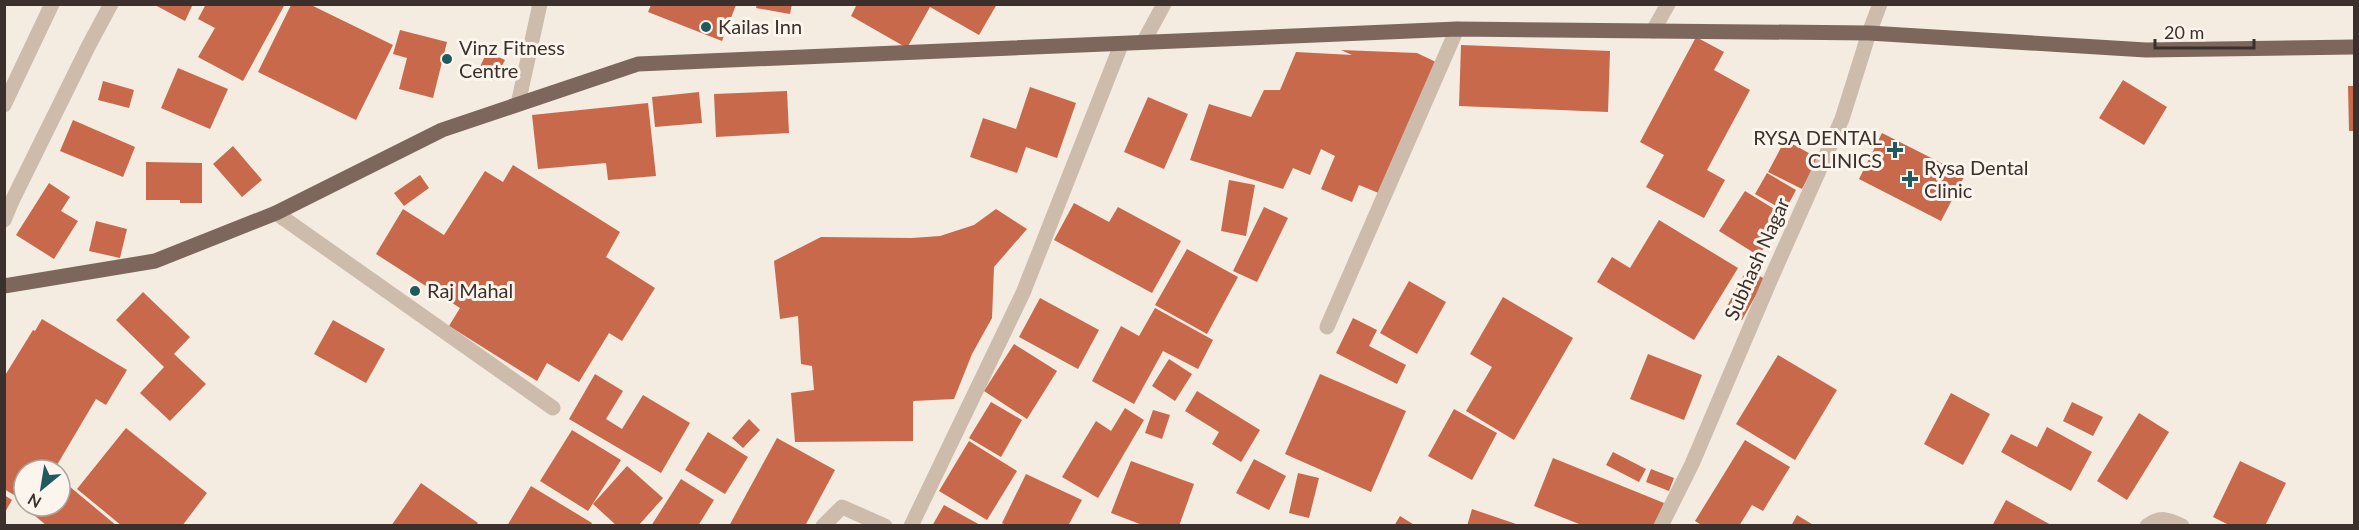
<svg xmlns="http://www.w3.org/2000/svg" width="2359" height="530" font-family="Lato,sans-serif">
<rect width="100%" height="100%" fill="#f4ebe1"/>
<path fill="#c8694b" d="M153,4h40l-8,17z
M206,4h79l-42,77 -45,-24 17,-29 -17,-9z
M757,4h35l-2,10 -34,-6z
M857,4h140l-18,31 -49,-28 -23,41 -56,-32z
M291,5h20l82,40 -37,75 -98,-48z
M651,5h85l-14,36 -74,-29z
M400,30l47,12 -14,56 -34,-9 8,-31 -14,-4z
M1696,37l28,15 -10,18 36,20 -43,80 18,10 -21,38 -58,-31 18,-32 -24,-13z
M1461,45l149,6 -2,61 -149,-6z
M1341,50l76,3 21,10 -57,131 -22,-9 -7,17 -31,-13 14,-33 -14,-7 -11,26 -17,-7 -10,21 -93,-29 19,-56 42,13 13,-27h16l16,-38 56,3z
M487,52l18,8 -11,21 -17,-8z
M178,68l50,21 -18,40 -49,-21z
M2123,80l44,27 -23,38 -45,-27z
M103,81l31,9 -5,18 -31,-8z
M2348,86h6v45h-5z
M1030,87l46,16 -19,55 -31,-11 -9,26 -47,-16 13,-39 33,11z
M787,91l2,42 -73,4 -2,-43z
M699,92l3,31 -47,4 -3,-30z
M1148,97l40,17 -24,55 -40,-17z
M648,103l8,73 -48,4 -2,-17 -68,6 -6,-54z
M73,120l62,27 -12,30 -63,-26z
M1882,133l83,42 -24,46 -82,-42z
M1785,140l33,18 -16,31 -34,-17z
M233,146l29,34 -20,17 -29,-33z
M146,162l56,1v40h-22v-3h-34z
M513,165l107,67 -14,25 49,31 -33,53 -13,-8 -30,49 -32,-19 -10,18 -88,-55 11,-18 -84,-54 27,-45 41,26 41,-64 18,11z
M1767,173l29,17 -11,21 -30,-17z
M420,175l9,13 -25,18 -10,-13z
M1229,180l26,5 -9,51 -25,-5z
M49,183l21,14 -9,14 17,10 -24,38 -38,-24z
M1745,191l39,24 -25,41 -40,-25z
M1074,203l35,19 9,-15 63,34 -29,52 -98,-53z
M1264,207l24,11 -31,64 -24,-11z
M996,209l31,20 -33,38 -2,51 -20,36 -18,45 -41,2v40l-118,1 -4,-49 23,-3 -2,-24 -11,-2 -3,-48 -18,3 -6,-58 47,-24 91,1 28,-2 34,-11z
M1659,220l79,48 -44,72 -97,-58 15,-25 18,11z
M96,221l31,8 -7,29 -31,-7z
M1187,249l51,28 -31,57 -52,-29z
M1747,269l18,10 -23,41 -17,-10z
M1409,281l37,21 -29,52 -37,-21z
M143,292l47,45 -16,17 32,30 -36,37 -30,-28 24,-26 -48,-47z
M1503,297l70,41 -59,102 -48,-29 26,-44 -22,-13z
M1040,298l59,32 -21,39 -59,-32z
M1155,308l58,32 -15,29 -35,-18 -29,53 -42,-23 29,-55 18,10z
M1353,318l24,12 -8,16 37,19 -9,19 -61,-31z
M42,319l85,51 -21,35 -10,-6 -42,71h-30v31l-20,-12v-112l29,-47 2,1z
M333,320l52,29 -19,34 -52,-29z
M1014,344l43,27 -30,48 -43,-28z
M1648,354l54,21 -18,45 -54,-21z
M1778,355l59,35 -42,70 -59,-36z
M1169,359l23,15 -17,27 -23,-15z
M595,374l28,17 -17,28 16,10 21,-34 47,28 -29,50 -92,-54z
M1320,374l86,37 -35,81 -86,-38z
M1197,391l63,39 -19,32 -29,-18 7,-12 -34,-21z
M1951,393l39,21 -27,51 -39,-21z
M991,402l31,18 -21,37 -32,-19z
M2072,402l31,15 -10,19 -30,-15z
M1125,408l19,12 -46,78 -36,-21 34,-56 15,10z
M1454,409l43,24 -25,47 -44,-24z
M1153,410l17,5 -8,24 -17,-6z
M2139,413l30,19 -42,68 -30,-19z
M749,419l11,11 -17,18 -11,-10z
M2047,427l45,25 -21,39 -70,-39 10,-18 26,13z
M126,428l81,65 -25,33h-60l-45,-37z
M572,430l49,30 -33,51 -48,-30z
M708,432l40,25 -23,37 -40,-24z
M777,438l58,32 -30,56h-76z
M1745,440l45,27 -27,44 -11,-6 -13,21h-36l-8,-5z
M969,441l48,30 -30,49 -48,-29z
M1613,452l33,17 -7,13 -33,-17z
M1553,458l111,45 -9,23h-71l-50,-20z
M1254,459l32,17 -17,34 -33,-17z
M1131,461l63,23 -15,42h-34l-34,-13z
M2240,461l46,22 -21,43h-34l-18,-9z
M627,466l36,32 -25,28h-21l-24,-22z
M1651,469l23,9 -5,13 -23,-9z
M1298,473l21,5 -10,40 -20,-5z
M1026,474l56,26 -14,26h-60l-6,-3z
M681,479l33,21 -16,26h-47z
M63,481l54,45h-70l-13,-11 8,-9h18v-22z
M421,483l57,40 -2,3h-85z
M531,486l61,37 -2,3h-83z
M4,495l8,5 -8,14z
M2006,500l47,26h-61z
M944,505l38,21h-50z
M1472,509l47,16v1h-52z
M1797,515l18,11h-24z
M1400,516l16,10h-22z"/>
<g fill="none" stroke-linecap="round" stroke-linejoin="round">
<path stroke="#cdbbac" stroke-width="15" d="M1653,31l15,-27
M1144,41l20,-37
M518,104l22,-100
M4,105l48,-101
M276,213l277,195
M4,220l8,-19 77,-156 22,-41
M1327,327l130,-298
M823,526l19,-19 43,19
M911,526l112,-233 98,-248
M1661,526l31,-62 80,-188 70,-157 27,-86 11,-29
M2147,526c13,-10 21,-7 35,0"/>
<path stroke="#7d675c" stroke-width="15" d="M4,286l151,-25 121,-48 166,-83 196,-66 819,-35 412,4 277,17 208,-3"/>
</g>
<g fill="#1f5a5e" stroke="#fbf5ee" stroke-width="2">
<circle cx="706" cy="27" r="6"/>
<circle cx="447" cy="59" r="6"/>
<path d="M1892 141h6v6h6v6h-6v6h-6v-6h-6v-6h6z"/>
<path d="M1907 170h6v6h6v6h-6v6h-6v-6h-6v-6h6z"/>
<circle cx="415" cy="291" r="6"/>
</g>
<g text-anchor="middle" stroke-width="6" stroke-linejoin="round" paint-order="stroke">
<g font-size="20" fill="#3b302b" stroke="#fbf5ee" text-anchor="start">
<text x="718" y="34">Kailas Inn</text>
<text x="459" y="55">Vinz Fitness<tspan x="459" dy="23">Centre</tspan></text>
<text x="1882" y="145" text-anchor="end">RYSA DENTAL<tspan x="1882" dy="23">CLINICS</tspan></text>
<text x="1924" y="175">Rysa Dental<tspan x="1924" dy="23">Clinic</tspan></text>
<text x="427" y="298">Raj Mahal</text>
</g>
<g font-size="20" fill="#3b302b" stroke="#fbf5ee">
<text transform="translate(1757 259) rotate(-66)" y="7">Subhash Nagar</text>
</g>
</g>
<rect width="2359" height="530" fill="none" stroke="#3b302b" stroke-width="12"/>
<g transform="translate(42 488) rotate(210)"><circle r="28" fill="#fbf5ee" stroke="#aea6a0" stroke-width="1.5"/>
<path d="M0-4.5L10 22L0 15L-10 22Z" fill="#1f5a5e"/>
<text y="-9" font-size="16" font-weight="bold" text-anchor="middle" fill="#3b302b">N</text>
</g>
<path d="M2155 39v9h99v-9" fill="none" stroke="#3b302b" stroke-width="3"/>
<text x="2164" y="39" font-size="18" fill="#3b302b" stroke="#fbf5ee" stroke-width="4.5" paint-order="stroke">20 m</text>
</svg>
